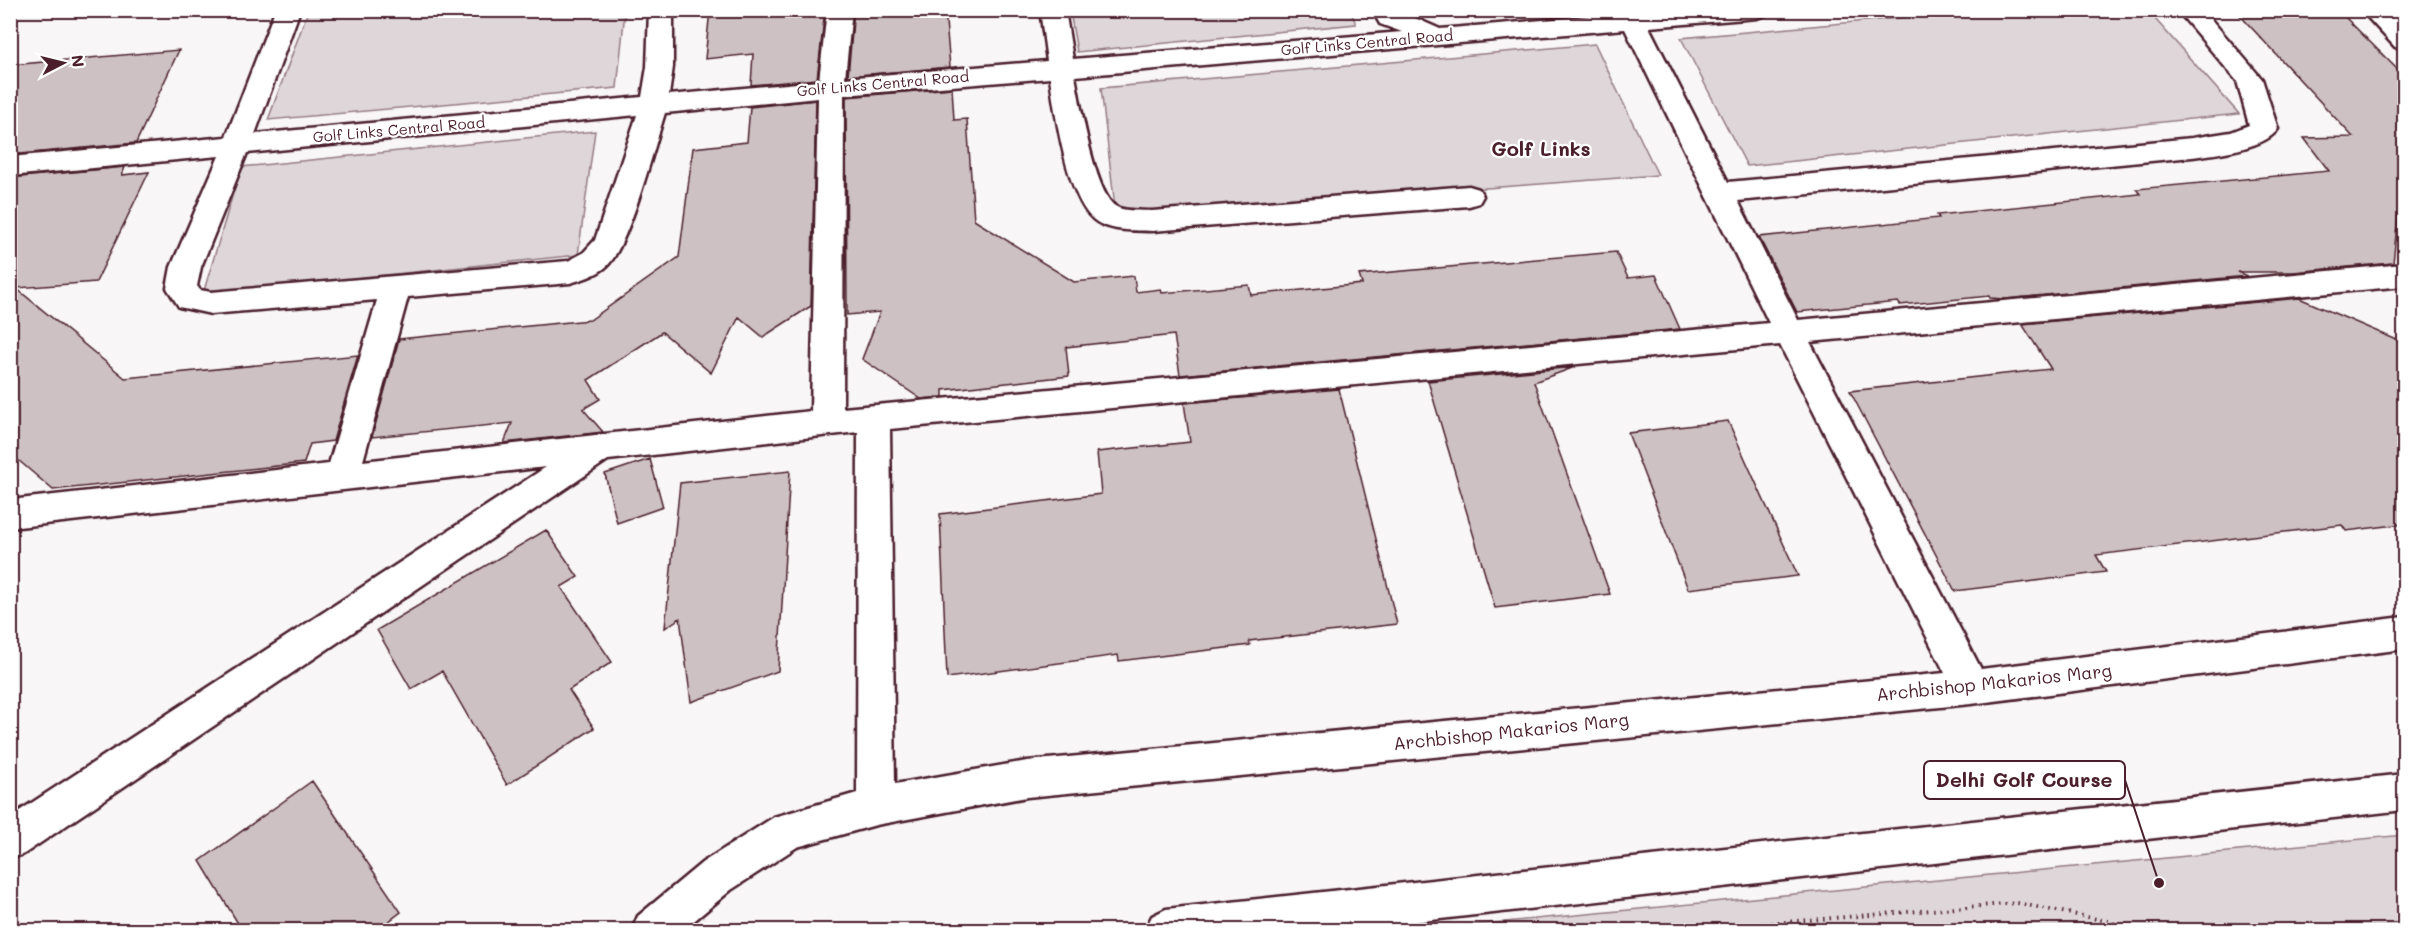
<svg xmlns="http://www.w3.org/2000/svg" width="2415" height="941" font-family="Mali,sans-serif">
<rect width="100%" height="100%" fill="#f8f6f7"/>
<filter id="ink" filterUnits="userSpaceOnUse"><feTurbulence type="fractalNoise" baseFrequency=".0167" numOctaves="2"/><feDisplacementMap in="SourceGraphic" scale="12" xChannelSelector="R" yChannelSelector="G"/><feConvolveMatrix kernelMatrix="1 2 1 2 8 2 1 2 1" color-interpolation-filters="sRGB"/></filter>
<g filter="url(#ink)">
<path fill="#ded6d9" stroke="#947a82" stroke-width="1.5" d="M1350,10l6,14 -279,28 -7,-41z
M308,11h317l-8,77 -349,32z
M1974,11h174l91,103 -492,52 -66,-128z
M1595,44l63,131 -542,41 -15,-128z
M595,131l-17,124 -375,39 38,-127z
M2404,835v95h-982z"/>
<path fill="#cdc1c4" stroke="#4a1f2b" stroke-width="1.5" d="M710,10h115l-8,69 -66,6 2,-31 -48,5z
M854,10h91l5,57 -102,9z
M2235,10h103l66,66v121l-4,-1 -7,67 -100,9h-56l10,4 -242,23 -15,-1 -1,-2 -89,9 -2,-3 -101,10 -38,-75 180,-19 -2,-3 203,-21 -4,-5 193,-18 -25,-33 49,-1z
M179,50l-43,93 -126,12v-90z
M952,88l2,32 13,-1 7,101 100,62 60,-6 2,16 25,-3 1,4 87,-8 2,10 111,-11 -3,-9 257,-23 12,26 28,-3 24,54 -500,46 -6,-40 -108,12 3,29 -126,14v7l-22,2 -59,-40 18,-47 -33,3 -1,-218z
M816,100l-5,206 -48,31 -24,-20 -28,56 -49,-41 -74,48 12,19 -17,10 20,23 -99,11 8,-20 -140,14 27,-98 191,-19 89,-63 14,-109 54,-6 3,-35z
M125,167l-3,8 27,-3 -53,110 -80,6 109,90 233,-23 -25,86 -23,3 -6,19 -251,27 -43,-37v-275z
M2299,298l105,45v181l-58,7 -4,-6 -246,30 10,17 -151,19 -105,-200 201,-22 -29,-45z
M1575,367l-41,15 76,212 -115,14 -67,-227z
M1339,389l58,235 -148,17 1,4 -131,16 -1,-6 -171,23 -7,-164 161,-20 -4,-42 93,-10 -6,-39z
M1728,421l70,155 -110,13 -60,-156z
M650,459l13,48 -46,16 -12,-49z
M790,471l-12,200 -87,31 -11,-84 -15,10 15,-145z
M546,530l32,47 -17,10 51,75 -43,28 25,38 -87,57 -65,-114 -31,18 -34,-59z
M312,781l89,131 -24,18h-135l-42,-69z"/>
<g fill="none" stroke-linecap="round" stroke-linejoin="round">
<defs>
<path id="minor" d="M275,10h25l-45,124 387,-37 5,-30 2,-57h24v57l-4,28 150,-14 8,-71h25l-7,68 202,-17 -7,-51h25l8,49 329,-27 -22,-8 -8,-14h25l43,19 218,-19h111l-3,5 -9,3 -108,9 79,155 464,-44 39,-6 18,-7 -12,-44 -60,-71h26l59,69 16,50c-13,20 -64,25 -86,28l-454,44 60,119 606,-56v22l-594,56 171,327 423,-52v32l-433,55 -944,93 -151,28 -79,22 -66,43 -48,40h-51l6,-14 65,-54 71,-45 83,-24 1,-361 -250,28 -584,394 -14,5v-42l536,-350 -536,61v-28l319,-36 48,-164 -166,14 -32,-7 -12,-19 4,-21 48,-111 -209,20v-19l216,-20zM1625,29l144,294 -926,85 1,-313 206,-17c5,35 17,118 43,141 14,13 42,11 59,12l317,-25 10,-3 4,-7 -4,-7 -10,-3 -317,25c-11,-1 -28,1 -37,-5 -21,-15 -35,-104 -40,-130zM818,98l-7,313 -448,50 45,-164 162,-14c13,-4 28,-8 38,-18 22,-23 46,-118 57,-152zM637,115l-42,125 -12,13 -15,8 -357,31 -11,-2 -3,-4 4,-19 46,-114zM1780,345l165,328 -918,88 -132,23 -5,-355z
M2361,10h27l16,17v22l-9,-2z
M2404,774v36l-1061,120h-198l7,-14 14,-7z"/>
</defs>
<use href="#minor" stroke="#4a1f2b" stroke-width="5"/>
<path stroke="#4a1f2b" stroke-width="4" stroke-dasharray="1.5 5" stroke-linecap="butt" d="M1687,930l330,-27 95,19 8,8"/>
<use href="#minor" fill="#fff" fill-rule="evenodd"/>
</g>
</g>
<g text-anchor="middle" stroke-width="4.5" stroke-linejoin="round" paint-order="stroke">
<g font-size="15" fill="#4a1f2b" stroke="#fff">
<text transform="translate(1367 43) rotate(-5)" y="5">Golf Links Central Road</text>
<text transform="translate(883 84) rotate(-5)" y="5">Golf Links Central Road</text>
<text transform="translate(399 130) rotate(-5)" y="5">Golf Links Central Road</text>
</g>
<g font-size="18" fill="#4a1f2b" stroke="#fff">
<text transform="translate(1994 683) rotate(-6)" y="6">Archbishop Makarios Marg</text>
<text transform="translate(1511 732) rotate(-6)" y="6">Archbishop Makarios Marg</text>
</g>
<g font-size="20" font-weight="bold" fill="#4a1f2b" stroke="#fff">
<text x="1541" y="156">Golf Links</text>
</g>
</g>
<path fill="none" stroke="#4a1f2b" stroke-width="2" d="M2159 883L2125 780"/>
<circle fill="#4a1f2b" stroke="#fff" stroke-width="2" cx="2159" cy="883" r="6"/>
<rect fill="#fff" stroke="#4a1f2b" stroke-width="2" x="1924" y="761" width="201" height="38" rx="6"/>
<g font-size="20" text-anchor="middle" font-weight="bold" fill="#4a1f2b">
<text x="2024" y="787">Delhi Golf Course</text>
</g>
<rect width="2415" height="941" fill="none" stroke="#fff" stroke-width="36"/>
<rect x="18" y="18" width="2379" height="905" fill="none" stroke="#4a1f2b" stroke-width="2" filter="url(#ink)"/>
<g transform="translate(63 63) rotate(83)" stroke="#ffffff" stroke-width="4.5" paint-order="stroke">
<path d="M0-4.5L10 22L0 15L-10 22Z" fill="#4a1f2b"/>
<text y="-9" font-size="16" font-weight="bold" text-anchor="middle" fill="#4a1f2b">N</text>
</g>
</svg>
